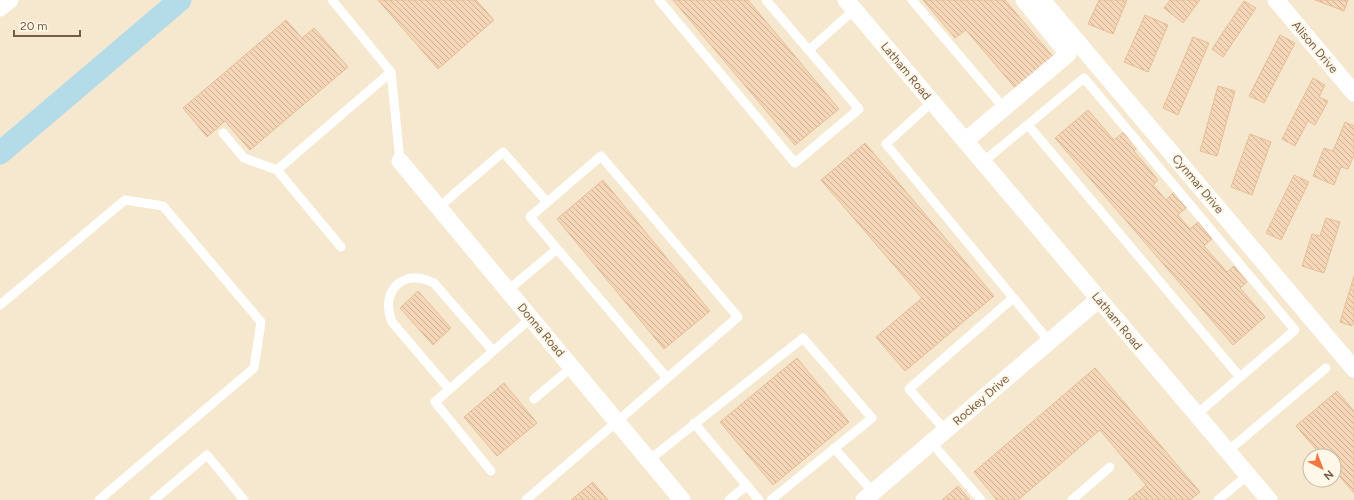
<svg xmlns="http://www.w3.org/2000/svg" width="1354" height="500" font-family="Figtree,sans-serif">
<defs>
<pattern id="building-back-hatch" width="6" height="6" patternUnits="userSpaceOnUse"><rect width="6" height="6" fill="#f5d6b7"/><path d="M-1 5l2 2M0 0l6 6M5-1l2 2" fill="none" stroke="#cbb197"/></pattern>
</defs>
<rect width="100%" height="100%" fill="#fef5e1"/>
<path fill="#f6e8cf" fill-rule="evenodd" d="M0,0h1354v500h-1354zM1310,456h24v24h-24z"/>
<g fill="none" stroke-linecap="round" stroke-linejoin="round">
<path stroke="#b4dbe8" stroke-width="23" d="M0,153l180,-153"/>
</g>
<path fill="url(#building-back-hatch)" stroke="#e8be96" d="M378,0h98l18,20 -56,49z
M673,0h75l91,109 -44,36z
M923,0h82l49,58 -37,32 -51,-60 -11,8z
M1099,0h28l-14,34 -25,-10z
M1170,0h30l-17,23 -19,-15z
M1315,0h33l-4,11z
M1244,1l12,7 -33,49 -11,-8z
M1145,15l23,10 -20,47 -24,-10z
M286,20l16,18 12,-10 34,39 -98,83 -25,-29 -18,16 -24,-29z
M1280,35l15,8 -31,60 -15,-7z
M1193,37l16,6 -31,72 -15,-7z
M1313,78l12,7 -6,12 9,4 -13,24 -7,-4 -13,25 -13,-7z
M1218,86l17,5 -18,65 -17,-5z
M1088,110l26,30 12,-10 13,15 -5,6 24,29 -5,5 13,15 8,-8 13,15 -9,8 12,14 8,-7 14,17 -8,7 23,26 7,-6 13,16 -7,6 25,29 -32,28 -178,-207z
M1345,122l9,4v29l-6,14 -7,-2 -7,18 -21,-9 11,-28 9,3z
M1250,134l21,8 -19,53 -21,-8z
M865,143l129,153 -89,75 -29,-34 46,-39 -101,-118z
M1294,175l15,7 -28,58 -15,-7z
M603,180l107,131 -46,38 -107,-130z
M1326,218l14,4 -16,51 -22,-7 10,-32 8,2z
M1354,276v45l-2,5 -12,-4z
M418,291l33,37 -18,17 -33,-37z
M797,358l52,64 -76,63 -53,-63z
M1095,368l105,124 -10,8h-62l18,-15 -46,-55 -82,70h-21l-23,-28z
M504,383l33,40 -40,33 -33,-39z
M1337,391l17,20v82l-20,-23v-14h-12l-26,-30z
M593,482l15,18h-37z
M958,486l12,14h-28z"/>
<g fill="none" stroke-linecap="round" stroke-linejoin="round">
<path stroke="#fff" stroke-width="9" d="M332,0l59,72 9,89
M659,0l136,163 64,-54 -93,-109
M912,0l92,108
M809,50l45,-40
M932,102l-46,42 163,197
M1028,125l212,252
M223,133l21,25 33,12 114,-98
M983,162l101,-84 211,252 -98,84
M277,170l64,77
M439,207l64,-55 44,50
M508,290l49,-41
M0,305l125,-105 38,6 98,116 -7,46 -155,132
M449,389l-57,-67c-13,-31 12,-55 42,-39l59,68
M534,399l38,-32
M694,423l65,77
M945,430l-36,-41 104,-91
M931,442l50,58
M834,448l39,44
M1228,451l98,-83
M649,460l154,-122 69,80 -101,82
M491,471l-56,-69 96,-84
M154,500l53,-45 37,45
M526,500l212,-183 -137,-161 -71,61 137,161
M729,500l18,-15
M1072,500l38,-33
M1218,500l30,-25"/>
<path stroke="#fff" stroke-width="17" d="M846,0l423,500
M1042,0l312,369
M1276,0l78,93
M0,8l10,-8
M965,141l103,-87 -44,-54
M400,161l282,339
M864,500l235,-201"/>
</g>
<g text-anchor="middle" stroke-width="4" stroke-linejoin="round" paint-order="stroke">
<g font-size="12" fill="#765c46" stroke="#fff8e8">
<text transform="translate(1315 47) rotate(50)" y="4">Alison Drive</text>
<text transform="translate(906 71) rotate(50)" y="4">Latham Road</text>
<text transform="translate(1198 184) rotate(50)" y="4">Cynmar Drive</text>
<text transform="translate(1117 321) rotate(50)" y="4">Latham Road</text>
<text transform="translate(541 330) rotate(50)" y="4">Donna Road</text>
<text transform="translate(981 400) rotate(-41)" y="4">Rockey Drive</text>
</g>
</g>
<g transform="translate(1322 468) rotate(138)"><circle r="19" fill="#fff8e8" stroke="#c8baa7"/>
<path d="M0-3L7 15L0 10L-7 15Z" fill="#ef783e"/>
<text y="-6" font-size="11" font-weight="bold" text-anchor="middle" fill="#765c46">N</text>
</g>
<path d="M14 30v6h66v-6" fill="none" stroke="#765c46" stroke-width="2"/>
<text x="20" y="30" font-size="12" fill="#765c46" stroke="#fff8e8" stroke-width="3" paint-order="stroke">20 m</text>
</svg>
